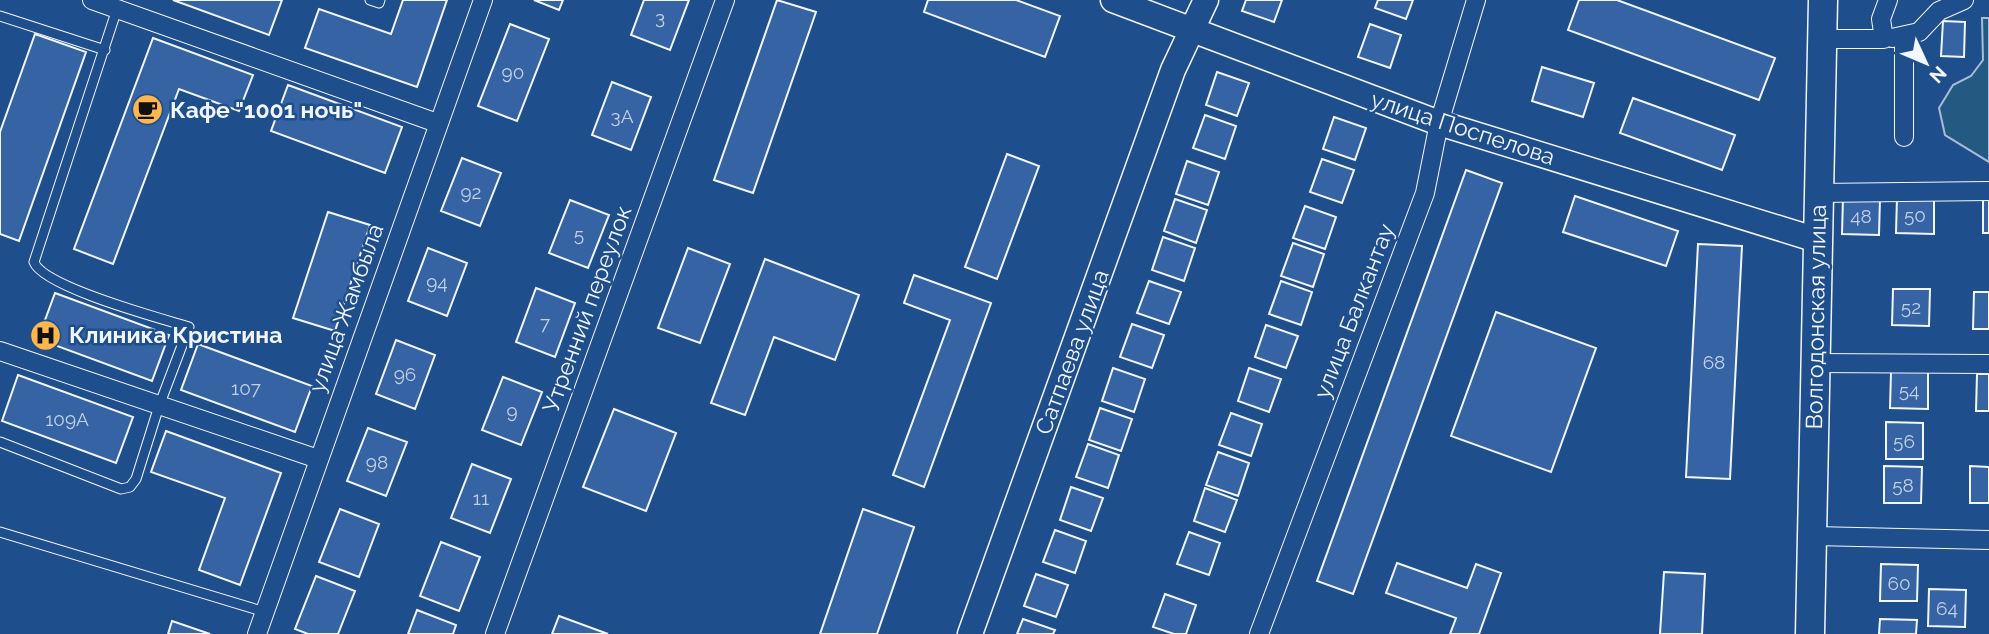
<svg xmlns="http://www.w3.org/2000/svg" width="1989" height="634" font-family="Raleway,sans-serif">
<rect width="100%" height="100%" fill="#1f4e8c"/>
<path fill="#245a82" stroke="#a8bbd7" stroke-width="2" d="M1982,18h7v144l-44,-27 -6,-27 14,-23 18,-9 12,-16z"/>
<path fill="#3563a3" stroke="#f2f6ff" stroke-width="2" d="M173,0h109l-13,35z
M403,0h44l-30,87 -112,-39 14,-39 72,25z
M534,0h29l-4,10z
M644,0h45l-19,50 -39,-15z
M777,0l39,12 -63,181 -39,-13z
M928,0h88l44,16 -15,41 -121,-45z
M1246,0h36l-8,22 -32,-11z
M1378,0h35l-7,19 -31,-11z
M1579,0h38l158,58 -16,42 -191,-70z
M1943,21l22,1 -1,35 -23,-1z
M510,24l39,15 -32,82 -39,-15z
M1370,24l31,11 -11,33 -32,-11z
M35,34l51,18 -67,189 -19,-7v-102z
M153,38l100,37 -14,36 -60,-22 -66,175 -39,-15z
M1542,67l52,16 -11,34 -51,-16z
M1217,72l32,11 -12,33 -31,-11z
M612,82l39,15 -20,53 -39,-15z
M288,85l114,42 -17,46 -114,-42z
M1633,98l102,37 -13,35 -102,-37z
M1205,115l31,11 -11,33 -32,-11z
M1334,117l32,11 -11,32 -32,-11z
M1007,154l32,12 -42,113 -32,-12z
M462,158l39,15 -21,53 -39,-15z
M1322,159l32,11 -12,33 -32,-11z
M1187,161l32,11 -11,33 -32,-11z
M1466,170l36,13 -149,411 -36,-13z
M1575,196l103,35 -12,35 -103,-34z
M1843,197l37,1 -1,37 -37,-1z
M1897,197h37v37l-38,-1z
M1983,197h6v36h-6z
M1175,199l32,11 -11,33 -32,-12z
M570,200l39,15 -21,53 -39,-15z
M1305,206l31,11 -11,32 -32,-11z
M328,212l42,13 -35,106 -42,-13z
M1163,237l32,11 -11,33 -32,-11z
M1293,243l31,11 -11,33 -32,-11z
M1698,244l44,2 -12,233 -44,-2z
M428,248l39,15 -20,53 -39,-15z
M688,248l42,16 -30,79 -42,-15z
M765,259l94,36 -24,65 -61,-23 -29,78 -34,-12z
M914,275l77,28 -67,184 -31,-12 57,-155 -46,-17z
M1149,281l32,11 -12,32 -32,-11z
M1281,281l31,11 -11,33 -32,-11z
M536,288l39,15 -20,54 -39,-15z
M1893,289h37l-1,37 -37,-1z
M1974,292h15v37h-16z
M55,293l114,42 -17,46 -114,-42z
M1496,312l100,36 -45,124 -100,-36z
M1132,324l32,11 -12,33 -32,-11z
M1266,325l32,11 -12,32 -31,-11z
M396,340l39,15 -20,54 -39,-15z
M198,344l114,42 -17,46 -114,-42z
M1113,368l32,11 -11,33 -32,-11z
M1249,368l32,11 -12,33 -31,-11z
M1891,372h37v37l-38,-1z
M1977,374h12v37h-13z
M18,375l115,42 -17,46 -114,-42z
M503,377l39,15 -21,53 -39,-15z
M1100,408l32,11 -11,32 -32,-11z
M614,409l62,24 -30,78 -63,-24z
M1231,413l31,11 -11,32 -32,-11z
M1886,422l37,1v36h-37z
M368,428l39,14 -21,54 -39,-15z
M166,431l115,42 -41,112 -41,-15 26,-72 -74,-26z
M1088,444l31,11 -11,33 -32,-11z
M1218,452l31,11 -11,33 -32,-11z
M472,464l39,15 -21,54 -39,-15z
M1884,466l38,1 -1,36h-37z
M1970,466l19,1v36h-19z
M1071,487l32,11 -12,33 -31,-11z
M1205,488l32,12 -12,32 -31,-11z
M340,509l39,15 -20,53 -40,-15z
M863,509l51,18 -37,107h-57z
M1055,530l31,11 -11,32 -32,-11z
M1189,532l31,11 -11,32 -32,-11z
M441,542l39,15 -21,54 -39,-15z
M1397,563l70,25 9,-24 25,9 -22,61h-29l6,-16 -70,-25z
M1881,564l37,1 -1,36h-37z
M1664,572l41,2 -3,60h-42z
M1036,574l32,11 -12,32 -32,-11z
M316,576l39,15 -17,43h-30l-13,-5z
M1929,589l37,1 -1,37 -37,-1z
M1165,594l31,11 -10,29h-12l-21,-7z
M417,610l39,15 -3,9h-45z
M559,616l49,18h-56z
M1023,619l32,11 -2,4h-36z
M1880,619l37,1 -1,14h-37z
M172,621l38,13h-42z"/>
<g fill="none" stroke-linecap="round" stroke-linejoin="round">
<defs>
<path id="lane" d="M370,0l9,3 1,-3
M0,16l105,34
M0,442l121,47 9,-2 6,-8 23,-73 30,-79c-29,-9 -146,-40 -155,-65l83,-253
M0,532l265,80"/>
<path id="street" d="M92,0l345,123
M1904,37v100
M1892,38l27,-6 20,-21 25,-11
M1823,39h61l-3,-20 7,-19
M1818,193l171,-2
M0,351l318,108
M1813,363l176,1
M1814,536l175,4
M257,634l226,-634
M495,634l230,-634
M1259,634l166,-441 14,-70 37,-123"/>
<path id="secondary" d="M1113,0l326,123 378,117
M970,634l203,-564 33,-70"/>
<path id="primary" d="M1810,634l13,-634"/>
</defs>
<use href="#lane" stroke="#f2f6ff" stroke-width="11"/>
<use href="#street" stroke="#f2f6ff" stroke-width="20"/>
<use href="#secondary" stroke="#f2f6ff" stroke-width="27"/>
<use href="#primary" stroke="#f2f6ff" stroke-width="31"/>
<use href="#lane" stroke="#1f4e8c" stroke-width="9"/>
<use href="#street" stroke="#1f4e8c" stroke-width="18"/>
<use href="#secondary" stroke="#1f4e8c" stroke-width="24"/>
<use href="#primary" stroke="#1f4e8c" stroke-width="28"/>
</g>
<defs>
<symbol id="cafe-disc" viewBox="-11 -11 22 22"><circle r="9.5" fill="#ffb74d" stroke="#1f4e8c"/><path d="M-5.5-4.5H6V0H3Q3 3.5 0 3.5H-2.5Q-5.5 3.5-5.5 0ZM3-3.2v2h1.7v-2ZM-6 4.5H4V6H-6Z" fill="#111"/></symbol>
<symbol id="hospital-disc" viewBox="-11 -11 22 22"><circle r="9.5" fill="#ffb74d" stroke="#1f4e8c"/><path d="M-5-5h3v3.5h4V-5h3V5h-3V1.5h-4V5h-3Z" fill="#111"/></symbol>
</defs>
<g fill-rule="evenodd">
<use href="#cafe-disc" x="130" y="92" width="35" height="35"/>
<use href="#hospital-disc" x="28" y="318" width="35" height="35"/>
</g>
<g text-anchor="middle" stroke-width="5" stroke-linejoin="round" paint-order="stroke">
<g font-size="19" fill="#c3d1e8">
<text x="660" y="24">3</text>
<text x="513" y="79">90</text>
<text x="622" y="123">3А</text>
<text x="471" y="199">92</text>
<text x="1915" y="222">50</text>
<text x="1861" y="223">48</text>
<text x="579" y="241">5</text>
<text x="437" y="289">94</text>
<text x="1911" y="314">52</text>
<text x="545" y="330">7</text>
<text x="1714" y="369">68</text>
<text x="405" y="381">96</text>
<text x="246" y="395">107</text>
<text x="1909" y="397">54</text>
<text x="512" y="418">9</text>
<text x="67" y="426">109А</text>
<text x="1904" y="448">56</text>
<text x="377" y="469">98</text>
<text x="1903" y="492">58</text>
<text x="481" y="505">11</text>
<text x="1899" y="590">60</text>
<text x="1947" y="615">64</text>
</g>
<g font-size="23" font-weight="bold" fill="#f2f6ff" stroke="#1f4e8c" text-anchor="start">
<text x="170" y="118">Кафе "1001 ночь"</text>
<text x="69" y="343">Клиника Кристина</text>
</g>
<g font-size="23" fill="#f2f6ff" stroke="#1f4e8c">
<text transform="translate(1463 128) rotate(18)" y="8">улица Поспелова</text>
<text transform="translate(346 308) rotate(-70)" y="8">улица Жамбыла</text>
<text transform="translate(587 309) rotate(-70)" y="8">Утренний переулок</text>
<text transform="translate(1354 311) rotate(-69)" y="8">улица Балкантау</text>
<text transform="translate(1816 317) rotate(-89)" y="8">Волгодонская улица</text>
<text transform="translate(1072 352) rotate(-70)" y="8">Сатпаева улица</text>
</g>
</g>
<g transform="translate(1926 63) rotate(134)" stroke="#1f4e8c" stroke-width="5" paint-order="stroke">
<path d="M0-5L12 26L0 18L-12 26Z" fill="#f2f6ff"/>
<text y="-10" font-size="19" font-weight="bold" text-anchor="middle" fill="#f2f6ff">N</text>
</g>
</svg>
